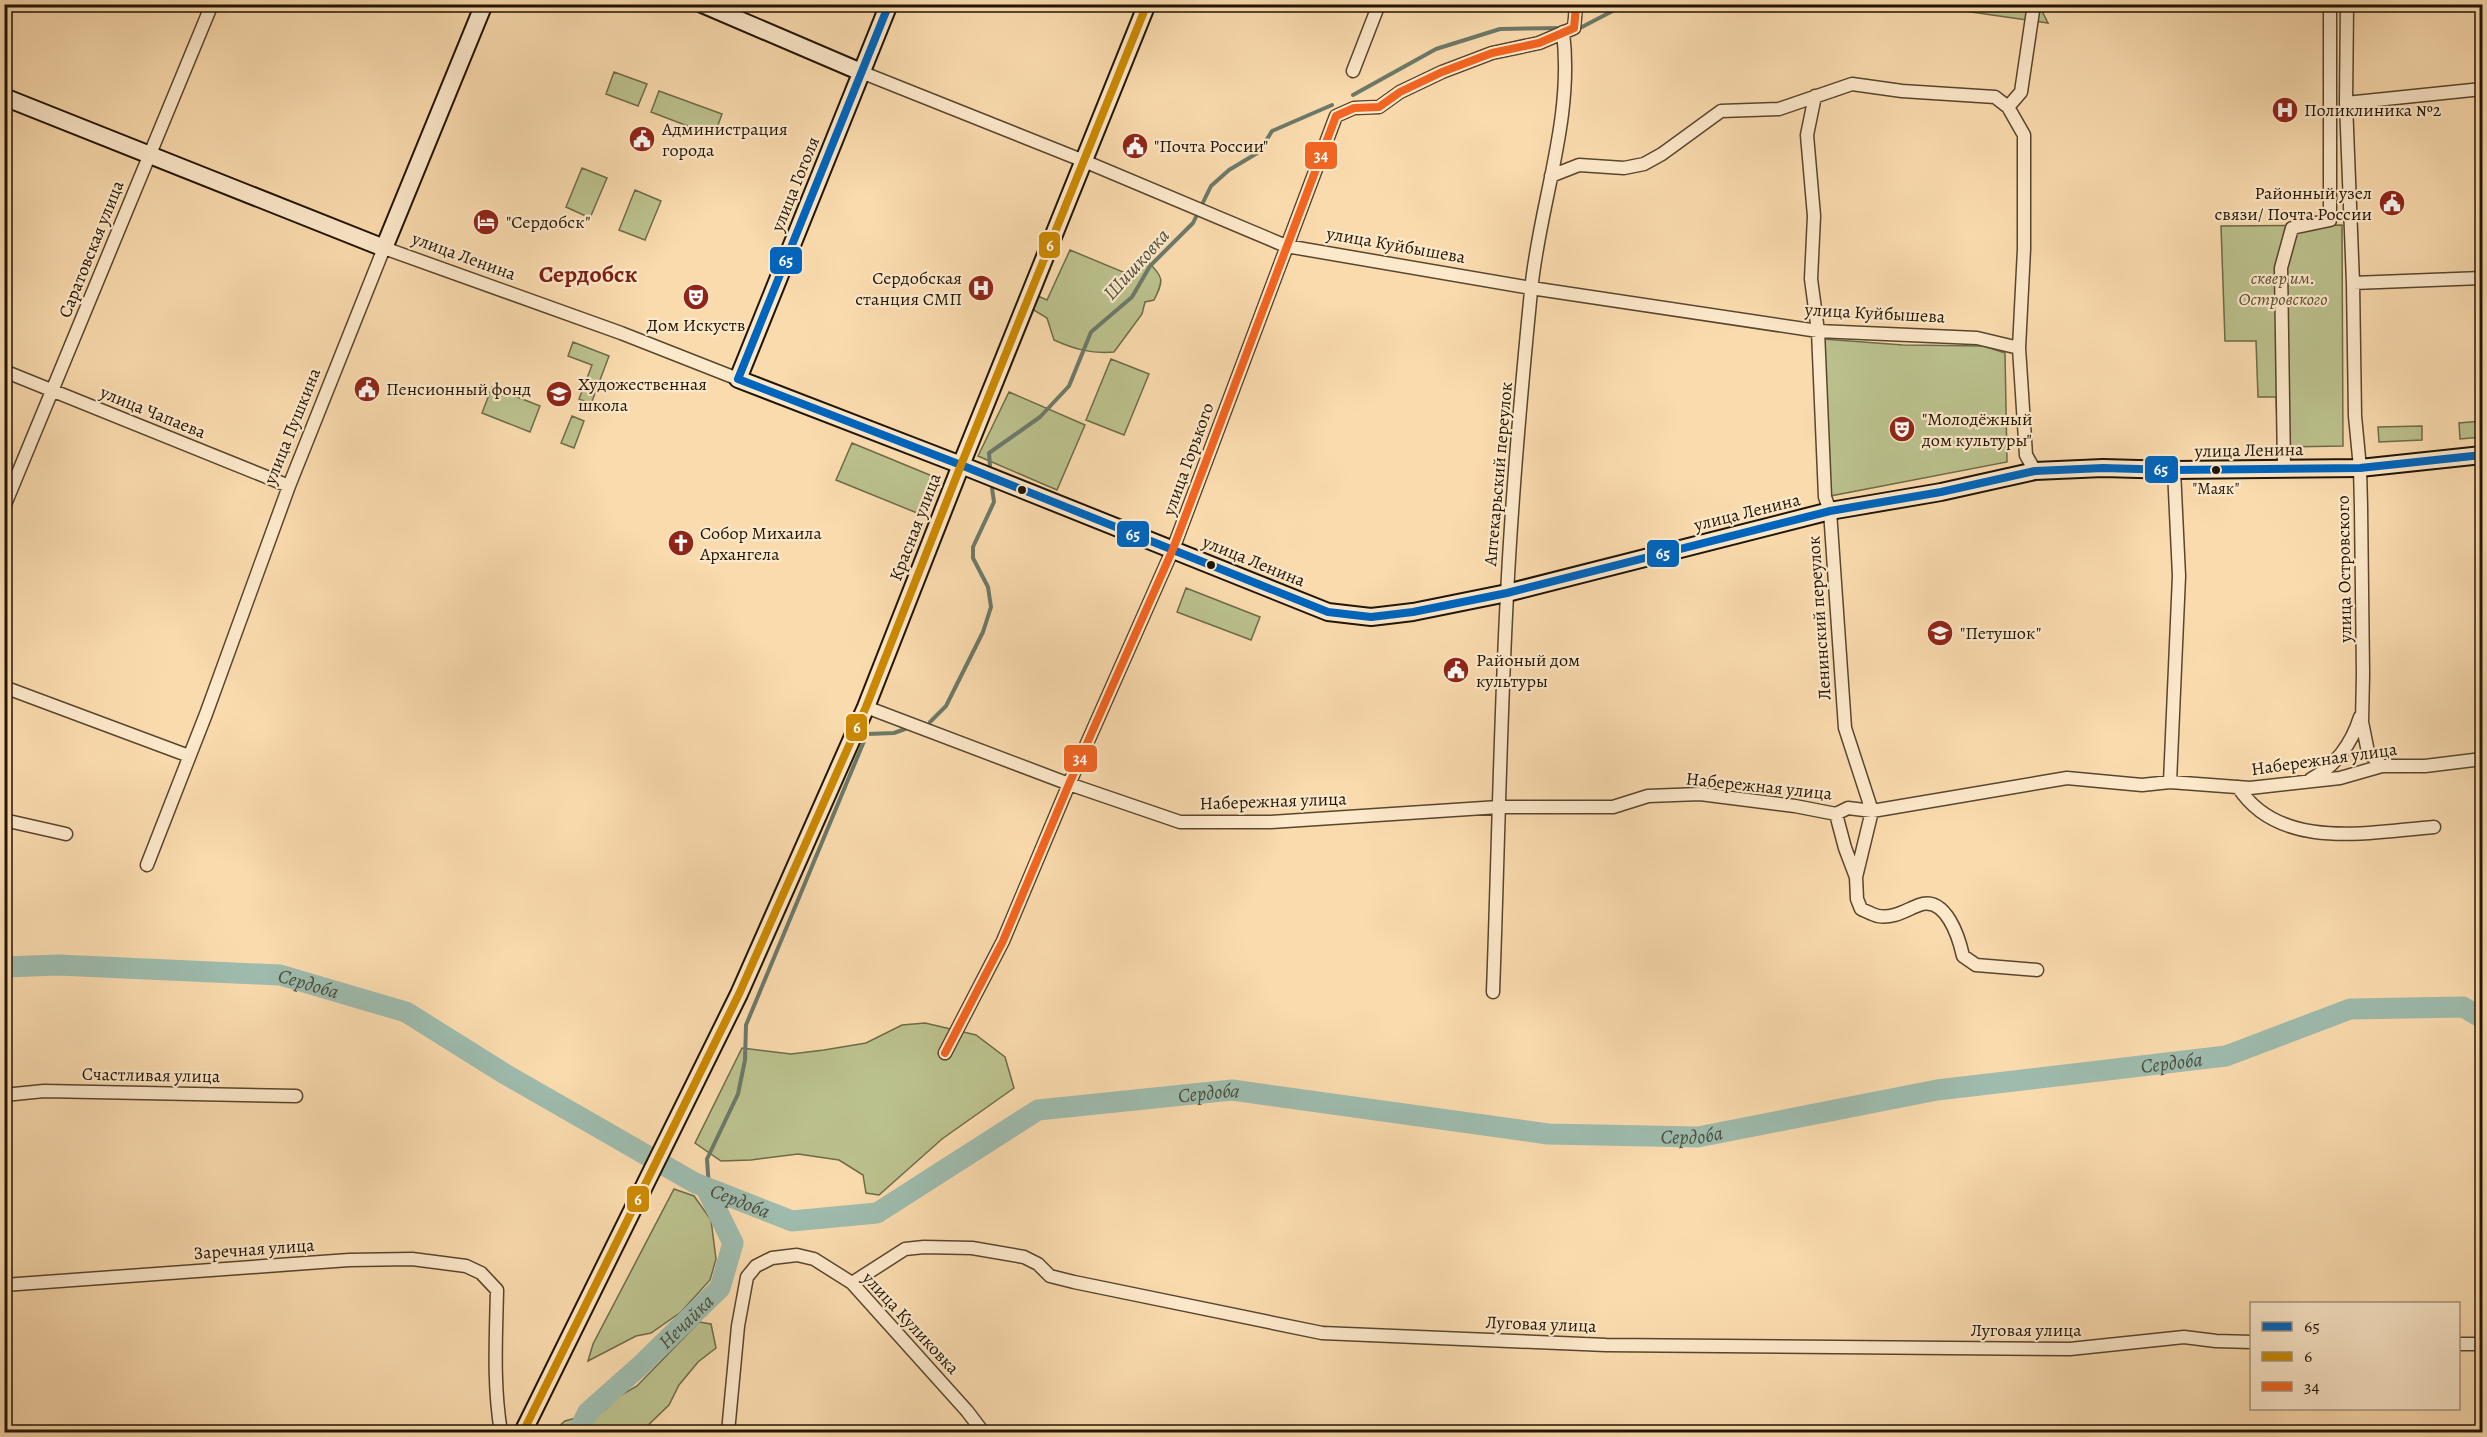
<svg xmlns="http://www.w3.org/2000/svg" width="2487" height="1437" font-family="Alegreya,serif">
<rect width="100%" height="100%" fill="#fadbae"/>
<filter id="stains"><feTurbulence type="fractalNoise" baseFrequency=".00333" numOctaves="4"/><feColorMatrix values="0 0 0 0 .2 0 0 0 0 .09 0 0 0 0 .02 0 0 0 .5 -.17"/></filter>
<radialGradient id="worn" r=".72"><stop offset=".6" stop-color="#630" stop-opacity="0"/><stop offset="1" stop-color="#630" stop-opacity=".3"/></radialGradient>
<path fill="#bbc18d" stroke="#6e6b48" stroke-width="1.5" d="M1922,5h117l9,18z
M614,72l33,12 -9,22 -32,-12z
M659,91l63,23 -8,22 -63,-24z
M582,168l25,10 -17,40 -24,-11z
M635,190l26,11 -16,39 -26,-10z
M2342,225l1,221 -65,1 -2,-50h-18l-2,-56h-31l-4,-115z
M1070,250l60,25 17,-14c17,16 17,19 7,39l-9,2 -3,12 -28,38c-23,2 -40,-3 -60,-12l-7,-22 -15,-9 6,-13 9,4z
M1823,339l80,6 81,1 21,7 2,109 -182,35z
M573,342l36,14 -18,48 -12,-5 13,-34 -24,-9z
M1111,359l38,15 -25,61 -38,-15z
M492,387l48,19 -10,26 -48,-19z
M1009,392l76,33 -28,65 -79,-34z
M572,416l12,5 -10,27 -13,-5z
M2482,421v16l-22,2 -1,-16z
M2422,426v14l-43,2 -1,-15z
M852,443l85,35 -15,37 -86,-35z
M1186,588l74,29 -9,23 -74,-28z
M925,1023l51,12 29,22 9,31 -72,51 -63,56 -13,-2 -3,-18 -24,-15 -41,-6 -47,6 -30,1 -26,-18 47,-95 49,6 33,-4 42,-7 36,-18z
M674,1189l20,7 17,24 5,39 -6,21 -29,32 -30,21 -15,3 -48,25 5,-17z
M699,1322l12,2 5,24 -18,14 -19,23 -10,20 -28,27h-89l13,-11 40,-11 11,-12 21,-12z"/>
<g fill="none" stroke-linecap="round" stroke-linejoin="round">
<path stroke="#6c7969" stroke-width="4" d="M1576,28h4l46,-24
M1353,95l83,-46 64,-20 62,-1
M990,466l-1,-13 51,-36 29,-31 22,-54 41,-35 18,-31 43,-43 18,-37 18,-16 30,-18 13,-21 60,-26
M930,722l16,-16 37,-74 8,-25 -3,-20 -15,-29v-11l21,-45 -2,-14
M709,1189l-2,-30 31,-65 7,-34 1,-35 121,-291 27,-1 11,-4"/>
<g stroke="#9ebbad" stroke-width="21">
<path id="s1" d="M4,967l55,-2 221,10 126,37 99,62 190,109 97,38 85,-8 161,-103 194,-20 316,44 150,3 239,-47 289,-34 124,-47 113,-2 19,11"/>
<path id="s2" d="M578,1432l10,-20 53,-47 79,-77 13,-45 -27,-55"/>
</g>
<defs>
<path id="street" d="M2034,4l-13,88 -13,15 16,28v114l-5,99 7,107 9,16
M2347,4l-1,99 7,180 2,133 5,52 1,39 2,167 -1,48 6,30 14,14
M1353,71l26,-67
M861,72l223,89 202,85 245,42 287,43 159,7 42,10
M1815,96l-8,39 7,81 -3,63 7,52 7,166 5,14 15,217 27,83 -16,66 1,22 4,10c5,2 12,6 17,7 15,3 28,-6 41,-11 27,-10 40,33 44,51l13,9 61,5
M2346,103l136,-14
M1551,176l28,-11 45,3 20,-4 18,-10 59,-43 58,-2 73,-25 50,7 93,6 13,10
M2353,283l129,-5
M4,371l285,115
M2284,469l-3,-201 11,-40 38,-8v-216
M4,507l208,-503
M4,687l185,69
M866,707l203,77 111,38h91l228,-15h114l35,-11 52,-2 95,12 41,8 12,-6 24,3 195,-33 75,7 28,-3 80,6 90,-10 42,-12h43l57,-7
M2311,779c24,-12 41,-36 49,-62
M2170,782l9,-206 -5,-106
M2238,787c42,65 132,45 196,40
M1836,814l9,34 11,29
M4,820l62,14
M147,865l59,-151 83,-228 95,-238 237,85 117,46
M1493,992c5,-133 7,-265 14,-397 5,-101 14,-203 24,-304 8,-86 43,-171 32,-259
M945,1053l58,-112 66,-157 104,-235 163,-433 18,-8 25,-1 21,-15 42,-20 50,-19 47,-10 35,-15 2,-21 4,-3
M4,1095l40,-4 252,5
M852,1283l53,-34 19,-2 48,1 52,9 14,7 12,12 24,6 248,51 284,12 464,4 114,-12 32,4 36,1
M4,1285l345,-25 63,-1 54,7 15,7 16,17c-1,48 -4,95 4,142
M2458,1344h24
M728,1432l10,-106 9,-49 9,-11 16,-8 25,-3 17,4 38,24 115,128 16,21"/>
<path id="secondary" d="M702,4l159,68
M889,4l-151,375 223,86 367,147 43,5 42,-5 94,-19 323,-82 111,-19 94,-21 68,-3 71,2 186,-2 122,-13
M4,97l380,151 100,-244
M523,1432l216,-438 127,-287 95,-242 186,-461"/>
</defs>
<use href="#street" stroke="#58462e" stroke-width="15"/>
<use href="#secondary" stroke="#221503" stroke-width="20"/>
<use href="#street" stroke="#fce8ca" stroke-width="12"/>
<use href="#secondary" stroke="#fce8ca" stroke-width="16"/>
<defs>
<path id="bus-1" d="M889,4l-151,375 223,86 367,147 43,5 42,-5 94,-19 323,-82 111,-19 94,-21 68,-3 71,2 186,-2 122,-13"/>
<path id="bus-2" d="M523,1432l216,-438 127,-287 95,-242 186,-461"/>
<path id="bus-3" d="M945,1053l58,-112 66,-157 104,-235 163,-433 18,-8 25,-1 21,-15 42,-20 50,-19 47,-10 35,-15 2,-21 4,-3"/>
</defs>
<use href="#bus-1" stroke="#fce8ca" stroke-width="12"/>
<use href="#bus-2" stroke="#fce8ca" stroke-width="12"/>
<use href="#bus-3" stroke="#fce8ca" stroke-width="12"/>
<use href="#bus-1" stroke="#0065bd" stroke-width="8"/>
<use href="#bus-2" stroke="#cc8901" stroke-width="8"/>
<use href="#bus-3" stroke="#f26522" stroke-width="8"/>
</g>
<defs>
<symbol id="hospital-disc" viewBox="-11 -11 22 22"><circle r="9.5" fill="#8f2418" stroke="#fce8ca"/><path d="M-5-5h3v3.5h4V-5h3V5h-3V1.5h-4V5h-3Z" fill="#fff"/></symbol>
<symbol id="civic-disc" viewBox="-11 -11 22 22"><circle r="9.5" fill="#8f2418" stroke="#fce8ca"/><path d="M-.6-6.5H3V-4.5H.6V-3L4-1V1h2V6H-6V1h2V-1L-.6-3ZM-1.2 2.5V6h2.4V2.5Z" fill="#fff"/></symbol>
<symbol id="hotel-disc" viewBox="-11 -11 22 22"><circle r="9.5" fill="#8f2418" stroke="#fce8ca"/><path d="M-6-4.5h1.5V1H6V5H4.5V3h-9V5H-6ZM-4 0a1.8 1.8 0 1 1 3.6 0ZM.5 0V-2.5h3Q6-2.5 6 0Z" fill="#fff"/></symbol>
<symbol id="theatre-disc" viewBox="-11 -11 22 22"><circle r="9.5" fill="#8f2418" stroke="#fce8ca"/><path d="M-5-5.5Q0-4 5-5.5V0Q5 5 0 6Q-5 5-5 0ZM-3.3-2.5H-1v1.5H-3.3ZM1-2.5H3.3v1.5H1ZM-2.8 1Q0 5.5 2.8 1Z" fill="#fff"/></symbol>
<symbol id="school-disc" viewBox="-11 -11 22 22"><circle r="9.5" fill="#8f2418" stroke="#fce8ca"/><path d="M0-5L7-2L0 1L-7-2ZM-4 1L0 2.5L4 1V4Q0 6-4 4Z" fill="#fff"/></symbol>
<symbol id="church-disc" viewBox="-11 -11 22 22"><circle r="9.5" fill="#8f2418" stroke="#fce8ca"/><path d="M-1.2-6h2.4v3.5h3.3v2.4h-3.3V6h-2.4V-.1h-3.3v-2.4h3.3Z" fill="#fff"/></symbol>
</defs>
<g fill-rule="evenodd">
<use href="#hospital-disc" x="2270" y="95" width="30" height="30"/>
<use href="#civic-disc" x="627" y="124" width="30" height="30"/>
<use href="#civic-disc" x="1120" y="131" width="30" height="30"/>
<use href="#civic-disc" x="2377" y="188" width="30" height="30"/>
<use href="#hotel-disc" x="471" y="207" width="30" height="30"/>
<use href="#hospital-disc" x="966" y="273" width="30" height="30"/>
<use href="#theatre-disc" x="681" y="282" width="30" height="30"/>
<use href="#civic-disc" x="352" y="374" width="30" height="30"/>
<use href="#school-disc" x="544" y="379" width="30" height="30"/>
<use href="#theatre-disc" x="1887" y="414" width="30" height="30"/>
<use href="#church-disc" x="666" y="528" width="30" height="30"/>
<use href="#school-disc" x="1925" y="618" width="30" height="30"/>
<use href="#civic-disc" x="1441" y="655" width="30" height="30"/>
</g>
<g fill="#221503" stroke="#fce8ca" stroke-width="2">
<circle cx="2216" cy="470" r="5"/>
<circle cx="1022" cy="490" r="5"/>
<circle cx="1211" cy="565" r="5"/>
</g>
<g text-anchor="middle" stroke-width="4.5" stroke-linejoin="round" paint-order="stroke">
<g font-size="16" fill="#221503" stroke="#fce8ca">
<text x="2216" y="494">"Маяк"</text>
</g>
<g font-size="18" fill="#221503" stroke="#fce8ca" text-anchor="start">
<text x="2304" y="116">Поликлиника №2</text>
<text x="662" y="135">Администрация<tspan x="662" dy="21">города</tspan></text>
<text x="1154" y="152">"Почта России"</text>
<text x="2372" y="199" text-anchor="end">Районный узел<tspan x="2372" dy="21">связи/ Почта России</tspan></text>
<text x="506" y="228">"Сердобск"</text>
<text x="962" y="284" text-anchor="end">Сердобская<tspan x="962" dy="21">станция СМП</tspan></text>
<text x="696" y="331" text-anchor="middle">Дом Искуств</text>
<text x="578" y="390">Художественная<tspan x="578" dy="21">школа</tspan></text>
<text x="386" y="395">Пенсионный фонд</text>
<text x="1922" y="425">"Молодёжный<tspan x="1922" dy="21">дом культуры"</tspan></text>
<text x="700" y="539">Собор Михаила<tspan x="700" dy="21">Архангела</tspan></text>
<text x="1960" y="639">"Петушок"</text>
<text x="1476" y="666">Районый дом<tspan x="1476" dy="21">культуры</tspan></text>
</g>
<g font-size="18" fill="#221503" stroke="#fce8ca">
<text transform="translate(795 184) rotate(-68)" y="6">улица Гоголя</text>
<text transform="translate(1396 245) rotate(10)" y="6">улица Куйбышева</text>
<text transform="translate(91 249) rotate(-68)" y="6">Саратовская улица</text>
<text transform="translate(464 256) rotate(20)" y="6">улица Ленина</text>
<text transform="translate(1875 313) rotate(3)" y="6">улица Куйбышева</text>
<text transform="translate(153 412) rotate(22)" y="6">улица Чапаева</text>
<text transform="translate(292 426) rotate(-68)" y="6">улица Пушкина</text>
<text transform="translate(2249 450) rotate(-1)" y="6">улица Ленина</text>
<text transform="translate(1188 459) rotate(-70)" y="6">улица Горького</text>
<text transform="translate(1498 474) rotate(-85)" y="6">Аптекарьский переулок</text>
<text transform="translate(1747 512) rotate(-14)" y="6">улица Ленина</text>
<text transform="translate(915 527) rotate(-69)" y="6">Красная улица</text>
<text transform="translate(1254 561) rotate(22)" y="6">улица Ленина</text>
<text transform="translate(2344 569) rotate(-91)" y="6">улица Островского</text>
<text transform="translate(1819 618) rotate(-94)" y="6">Ленинский переулок</text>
<text transform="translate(2324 759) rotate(-8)" y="6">Набережная улица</text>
<text transform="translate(1759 786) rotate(6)" y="6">Набережная улица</text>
<text transform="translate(1273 801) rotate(-2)" y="6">Набережная улица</text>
<text transform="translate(151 1075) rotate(1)" y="6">Счастливая улица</text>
<text transform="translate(254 1249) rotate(-4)" y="6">Заречная улица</text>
<text transform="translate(911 1323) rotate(47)" y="6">улица Куликовка</text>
<text transform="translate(1541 1324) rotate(2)" y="6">Луговая улица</text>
<text x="2026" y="1336">Луговая улица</text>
</g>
<g font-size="18" font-style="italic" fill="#585133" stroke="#fce8ca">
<text x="2283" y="284">сквер им.<tspan x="2283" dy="21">Островского</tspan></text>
</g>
<g font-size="20" font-style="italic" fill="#4d4f3e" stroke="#fce8ca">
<text transform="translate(1136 264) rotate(-48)" y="7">Шишковка</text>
<text dy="7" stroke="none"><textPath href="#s1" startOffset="306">Сердоба</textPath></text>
<text dy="7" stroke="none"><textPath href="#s1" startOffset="2268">Сердоба</textPath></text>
<text dy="7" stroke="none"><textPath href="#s1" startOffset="1296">Сердоба</textPath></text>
<text dy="7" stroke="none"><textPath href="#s1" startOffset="1782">Сердоба</textPath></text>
<text dy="7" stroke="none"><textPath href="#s1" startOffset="792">Сердоба</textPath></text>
<text dy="7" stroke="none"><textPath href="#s2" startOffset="156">Нечайка</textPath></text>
</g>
<g font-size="24" font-weight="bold" fill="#7a1f14" stroke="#fce8ca">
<text x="588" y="282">Сердобск</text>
</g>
</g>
<g stroke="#fce8ca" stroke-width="2">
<rect x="1304" y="141" width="34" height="29" rx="6" fill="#f26522"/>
<rect x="1038" y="231" width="23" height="28" rx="6" fill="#cc8901"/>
<rect x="769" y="246" width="34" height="29" rx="6" fill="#0065bd"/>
<rect x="2144" y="455" width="35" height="29" rx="6" fill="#0065bd"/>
<rect x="1116" y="520" width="34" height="28" rx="6" fill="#0065bd"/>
<rect x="1646" y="539" width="34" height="29" rx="6" fill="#0065bd"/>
<rect x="845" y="713" width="23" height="29" rx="6" fill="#cc8901"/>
<rect x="1063" y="744" width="35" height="29" rx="6" fill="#f26522"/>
<rect x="626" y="1185" width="24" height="28" rx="6" fill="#cc8901"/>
</g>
<g font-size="16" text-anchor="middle" font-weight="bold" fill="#fff">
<text x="1321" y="161">34</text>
<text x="1050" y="251">6</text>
<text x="786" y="266">65</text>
<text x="2161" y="475">65</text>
<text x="1133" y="540">65</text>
<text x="1663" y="559">65</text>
<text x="857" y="733">6</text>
<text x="1080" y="764">34</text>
<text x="638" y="1205">6</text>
</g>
<rect width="2487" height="1437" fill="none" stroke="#fadbae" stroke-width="24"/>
<rect x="6" y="6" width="2475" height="1425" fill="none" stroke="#221503" stroke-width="3"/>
<rect x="12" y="12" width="2463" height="1413" fill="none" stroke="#221503" stroke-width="1.5"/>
<rect x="2250" y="1302" width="210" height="108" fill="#fce8ca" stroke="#a5947a" stroke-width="1.5"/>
<rect x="2262" y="1322" width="30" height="9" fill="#0065bd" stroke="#a5947a" stroke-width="1.5"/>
<text x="2304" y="1332" font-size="18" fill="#221503">65</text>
<rect x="2262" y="1352" width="30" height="9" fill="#cc8901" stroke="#a5947a" stroke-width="1.5"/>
<text x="2304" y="1362" font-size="18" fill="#221503">6</text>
<rect x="2262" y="1382" width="30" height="9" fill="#f26522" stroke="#a5947a" stroke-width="1.5"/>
<text x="2304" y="1392" font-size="18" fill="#221503">34</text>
<rect width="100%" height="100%" filter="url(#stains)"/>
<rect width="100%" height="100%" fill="url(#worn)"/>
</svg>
